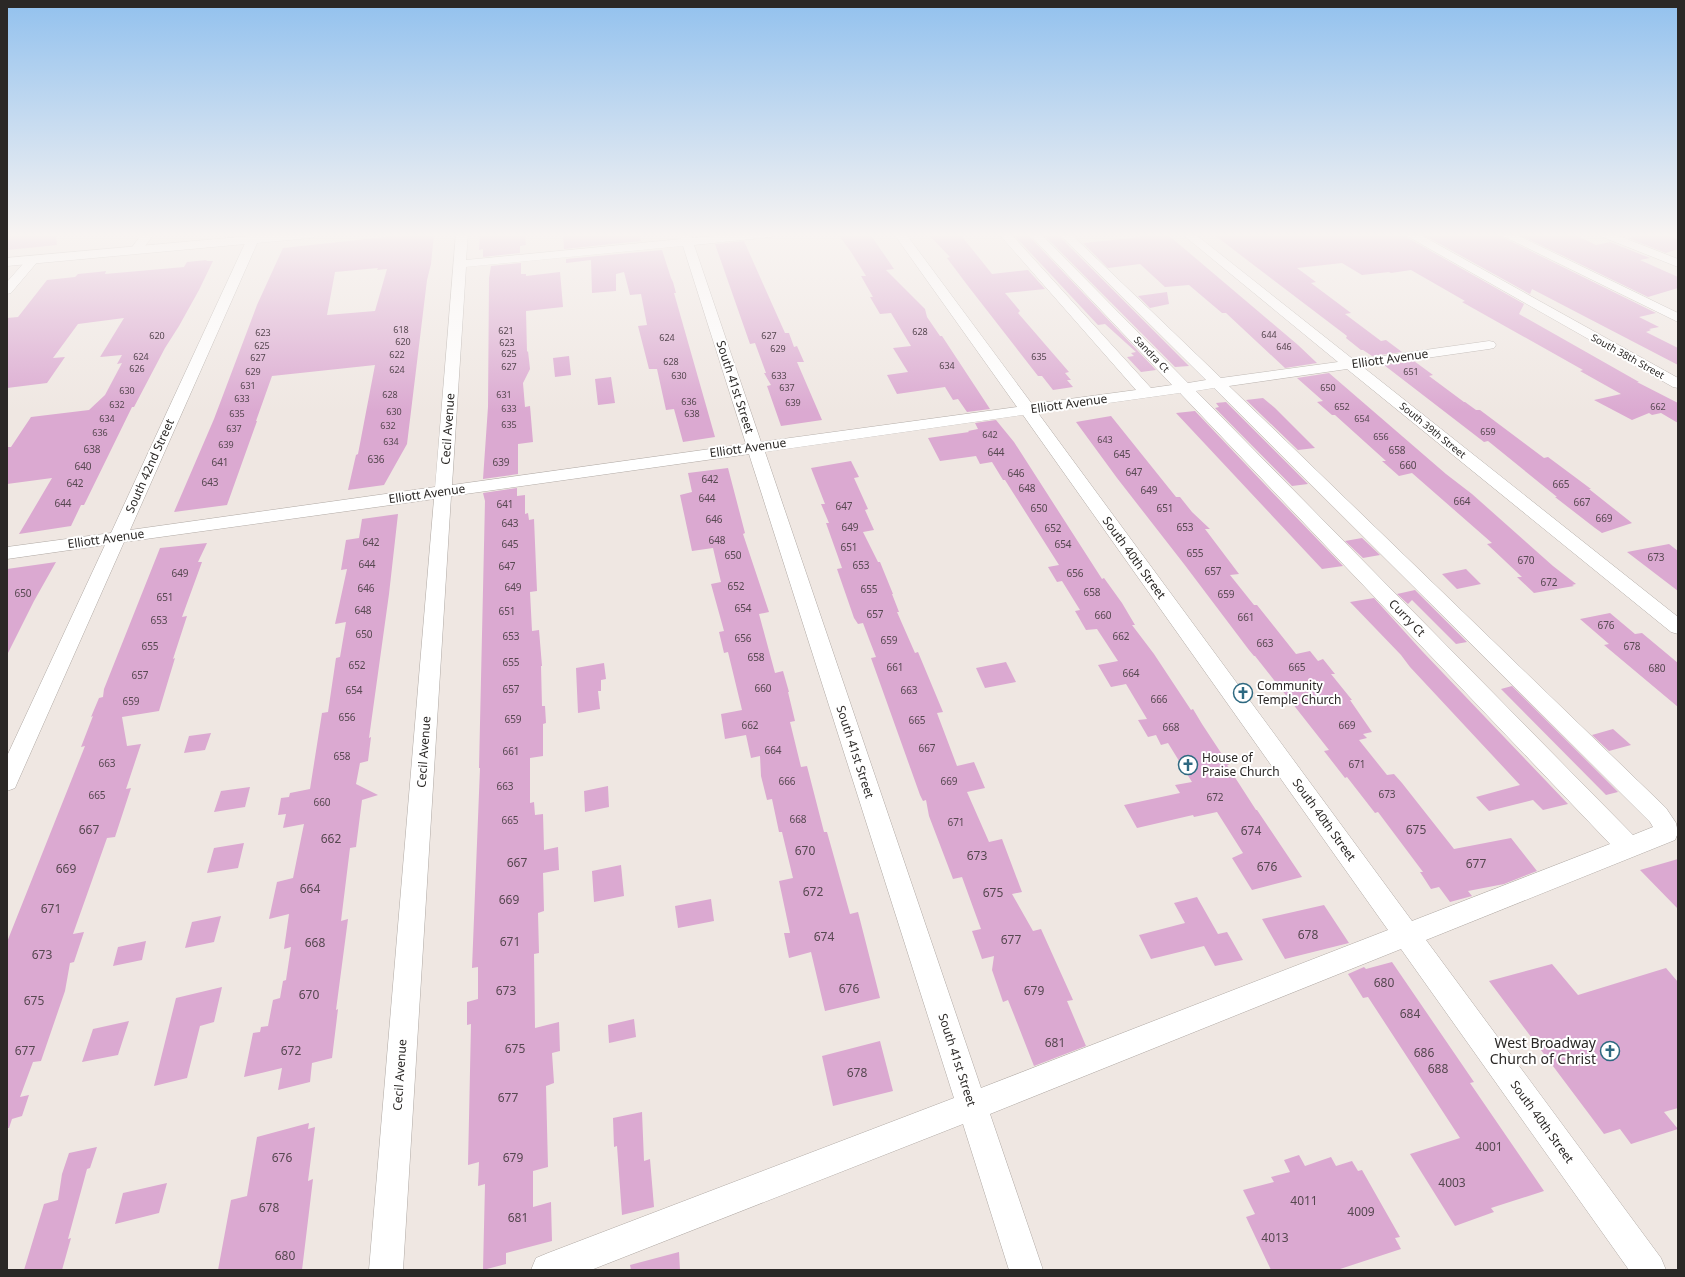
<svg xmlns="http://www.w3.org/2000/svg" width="1685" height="1277" font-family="'Noto Sans',sans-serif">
<rect width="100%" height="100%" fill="#efe7e2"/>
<path fill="#dba9d1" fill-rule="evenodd" d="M7,234h49l1,11 -50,5z
M434,234l-3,30 -4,16 -20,164 -23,41 -36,5 8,-35 2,-1 17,-89 -103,11 -16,45h1l-30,84 -53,7 40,-93 43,-114 26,-57 111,-12v1zM378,268l-1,2 10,-1 -12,42 -48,4 8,-43z
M480,234h45l1,11 -6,1v7l-37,4v-8l-4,1z
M563,234h76l2,7 -77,8z
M838,234h32l24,35 -8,1 39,39 2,8 13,19h2l48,73 -23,3 -9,-13 -5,1 -8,-13 -48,7 -10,-19 21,-3 -15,-24 18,-2 -20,-33 -11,1 -10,-17h3l-12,-21h5l-15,-24z
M928,234h32l32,40 36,-4 17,19 -40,4 15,18 -2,2 51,59 -4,1 6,7h-4l6,7 -20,3 -11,-14h-4l-70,-90 -21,-28 3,-1z
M1013,234l15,1 128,135 -15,2 -14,-15 7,-1 -3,-3 5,-1 -31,-28 -7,1z
M1139,234h28l131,111 19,18 -32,5 -59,-55h-4l-33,-28 -24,2 -25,-23 -32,4 -25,-25 59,-6z
M1213,234h191l2,3 118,67 -5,10 120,68h-2l41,21v20l-17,-10 -9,2 -3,-2 -17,7 -38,-20 27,-6 -41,-23 3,-1 -121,-68 3,-1 -54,-31 -20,3 -2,-1 -27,3 -20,-12 -45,5 19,14 -5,1 40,30 -6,1 36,27 5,-1 16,12 -30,4 -9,-6h-2l-15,-12 1,-2z
M1422,234h78l2,3 154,76 -17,4 20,10 -10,2 2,1 -5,2 32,16v17l-146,-76 -2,5z
M1518,234h55l23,11 14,-3 40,16 -10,2 38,17v11l-30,9z
M1647,234h17l14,5v10l-12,4 -38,-15z
M1045,236h12l3,1 129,129 -14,1z
M744,241l41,92h4l5,14 3,-1 7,16h-7l25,58 -41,6 -14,-40 4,-1 -7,-12h2l-11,-30 -5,1 -35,-100z
M662,250l9,28 2,4 3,11h-2l41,144 -32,5 -9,-33 -8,1 -9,-41h-8l-11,-43 9,-1 -6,-31 -11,1 -6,-23 -8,2v17l-24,2 -1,-33 -25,3v-4z
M207,260l-1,1h7l-14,29 -20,36 -14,22 -31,59h-2l-45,92 -3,6h-3l-10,21 -52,8 33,-56 -45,6v-37h4l20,-30 58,-7 16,-15 17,-32 -5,1 5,-9 -22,2 24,-39 -46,6 -25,34 12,-1 -18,26 -40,5v-70l11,-1 29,-37 28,-3 3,-3 20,-2 8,-1 -1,3 79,-7 3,-5z
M521,263v11h5v2l34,-4 3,35 -37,4 1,41 1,-1 2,18 -7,14 2,24 5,-1 3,36 -15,2v30l-35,5 5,-72 1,-129 2,-12z
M1167,292l2,12 -19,4 -12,-12z
M569,356l2,19 -16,2 -2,-19z
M1414,361l19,14 -4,1 35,26h1l11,8h4l64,48 4,-1 43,32h-2l43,34 -30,10 -7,-5 -40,-31h2l-64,-52 -5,-4 -4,1 -100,-77z
M1329,373l117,101 26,20 81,72 23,18 -4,1 2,1 -40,7 -17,-16h5l-35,-33 5,-1 -80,-70 -13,3 -17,-15h4l-51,-46h-3l-15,-13 6,-1 -26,-23z
M611,377l4,26 -17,2 -3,-26z
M1263,398l12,10 40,40 -17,2 -52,-50z
M1226,402l82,82 -16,2 -77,-78 4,-1 -3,-4z
M1195,411l75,79 73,76 -21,3 -146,-156z
M1111,416l65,81h4l12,15 18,17h-5l34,45 -9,1 24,30h3l39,49 14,-3 8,10 5,-2 12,15h-4l21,26h-2l22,32 -9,2 4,4 -8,2 28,35 7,-1 8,9 52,66 57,-11 26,33 -33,13 -36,7 4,5 -22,6 -11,-15 -8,2 -11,-17h3l-45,-60 -3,1 -28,-36 -2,1 -21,-27 5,-1 -74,-94h-1l-5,-6 -65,-86 -67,-86 -41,-56z
M996,420l18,22 88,137 2,-1 18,25 13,22h-3l22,29 37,56 2,-1 9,15 27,41h-2l29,45h1l45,67 -50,13 -20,-32 11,-5 -26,-41 -23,5 -1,-2 -56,13 -13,-23 56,-12 -5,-8 17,-3 -24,-39 -7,2 -5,-10 -8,2 -10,-17 9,-1 -21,-35 -15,3 -13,-22 20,-4 -21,-32 -11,1 -11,-19 5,-1 -18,-29 -5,1 -9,-15 11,-2 -54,-85h-2l-11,-18 -12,2 -4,-8 -36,5 -12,-23 41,-6 -1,-1 10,-2 -3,-6z
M851,461l8,16 -5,1 14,31 -3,1 9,20 -11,2 15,30h2l13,32h-1l7,18h-2l18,41 3,-1 25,60 -6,1 20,53 17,-4 11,26 -18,4 22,50 13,-3 20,53 -10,2 21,37 8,-2 32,71 -6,1 19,45 -52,20 -20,-51 -6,-15 -5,2 -11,-32 2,-14 -12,3 -10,-28 9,-2 -7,-19 -12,-33 -9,2 -24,-63 -3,-16 -3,1 -3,-6 -49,-137 5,-1 -7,-18 -6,-16 -5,1 -4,-6 -17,-49 5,-1 -16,-45h3l-8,-19h4l-14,-36z
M728,468l17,65 -2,1 26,78 -10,2 16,59 8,-2 6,21h-1l7,29 -5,1 11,45 6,-1 17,66h3l23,82 8,-2 22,86 -55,13 -14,-59 -22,6 -5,-25h6l-11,-52 14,-3 -11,-46h-3l-7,-33 -5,1 -6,-24 -1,-20 -9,2 -5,-23 -21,4 -4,-25 21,-4 -14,-58 -4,1 -5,-21 5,-1 -13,-47 10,-2 -8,-34 -21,3 -12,-56 12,-3 -4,-19z
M517,488v8l8,-1v19l3,-1 1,7 5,-1 3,72 -7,1 2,39 7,-1 3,36h-1l1,40h3l1,17 -3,1v32l-13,2v45l4,-1 1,13 8,-1 1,36 14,-3 1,23 -16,3 1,38 -6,2 1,40 -5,1 1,74 24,-6 1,29 -8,2 2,30 -8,3 2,81 -15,4v36l18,-5 1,39 -46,12v11l-23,6 2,-86 -7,2 1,-24 -11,3 3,-141 -4,1v-23l11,-3v-32l-6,1 8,-200h-1l6,-267 -2,-8z
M398,514l-9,80 -20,144 2,-1 -3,24 -8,2 -4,21 22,11 -16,5 -6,47 -6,1 -9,73 7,-2 -12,91 2,-1 -6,49 -20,5 -2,19 -32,8 4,-22 -38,9 9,-44 7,-1 1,-5 7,-1 5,-26 7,-2 3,-17 3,-1 5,-33 -7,2 5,-35 -20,5 8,-37 16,-4 11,-54 -21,4 3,-14 -8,1 3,-17 8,-1 1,-4 20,-4 12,-76 6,-1 8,-54 4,-1 6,-35 -11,2 12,-55 -6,1 5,-30 13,-2 3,-19z
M1362,538l18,17 -17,3 -18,-17z
M207,543l-9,19h4l-20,55 5,-1 -14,43 2,-1 -16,53 -37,6 5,29 14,-2 -15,45 5,-1 -16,49 -8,1 -34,96 11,-2 -10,30 -4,1 -5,28 -24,70 -8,1 -13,35 9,-2 -7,21 -10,3 -3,9h-2v-186l78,-196 -4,1 12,-31 -2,1 8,-19 4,-1 1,-8 56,-141z
M1669,544l9,7v40l-51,-39z
M56,562l-22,39 -27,54v-86z
M1466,569l15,15 -24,5 -15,-15z
M1415,590l52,52 -11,2 -44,-44 -4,4 -11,-10z
M1374,598l48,53 146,153 -25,6 -10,-10 -44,11 -13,-14 44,-12 -110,-118 -9,-12 -51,-53z
M1610,613l25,21 7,-1 36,30v44l-74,-62 5,-1 -29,-25z
M1006,662l10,20 -31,6 -9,-20z
M604,663l2,16 -5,1v11h-3l2,18 -22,4 -2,-45z
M1512,686l106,106 -12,3 -105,-106z
M1613,729l18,16 -22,6 -17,-16z
M211,733l-6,17 -21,3 5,-17z
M608,786l1,21 -24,5 -1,-21z
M250,787l-5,20 -31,5 7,-21z
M244,843l-6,25 -31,5 7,-25z
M1678,859v50l-38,-39z
M621,865l3,31 -30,6 -2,-31z
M1197,897l21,37 9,-2 16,28 -28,6 -11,-20 -53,13 -12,-24 46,-12 -11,-20z
M711,899l3,22 -36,7 -3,-22z
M1324,905l25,38 -64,16 -23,-40z
M221,916l-7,26 -29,6 7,-26z
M146,941l-4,19 -29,6 5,-19z
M1392,962l82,120 -4,1 74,108 -53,17 3,4 -39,14 -45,-72 50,-16 -92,-141 -5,1 -15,-24 16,-7 2,2z
M1552,964l26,31 88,-27 12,14v126l-14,4 14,17 -47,15 -11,-15 -16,5 -115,-153z
M222,987l-8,35 -14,4 -13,52 -33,8 22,-88z
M634,1019l2,18 -27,6 -1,-18z
M129,1021l-11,34 -36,7 11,-33z
M880,1041l13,50 -60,15 -11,-50z
M642,1112l2,49 6,-2 4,48 -32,8 -5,-69 -3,1 -1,-29z
M309,1123l-1,6 7,-2 -7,54 5,-2 -11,91h-84l13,-70 16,-4 10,-59z
M97,1147l-7,21 -3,1 -19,70 3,-1 -9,32h-38l20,-66 14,-4 4,-26 7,-21z
M1299,1155l6,11 26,-9 5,9 16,-5 6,10 4,-1 38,67 -5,1 6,11 -64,21h-66l-25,-53 9,-3 -12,-24 31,-8 -3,-5 19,-5 -6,-12z
M167,1183l-8,30 -44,11 8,-31z
M679,1252l1,18h-49l-1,-5z"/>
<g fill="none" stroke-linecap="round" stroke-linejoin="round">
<defs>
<path id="street" d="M142,234h12l-14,19h-8l-2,-3z
M456,234h12l-2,26 215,-21 -2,-5h12l1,4 45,-4h39l-2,2 -4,1 -76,8 67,197 256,-35 -123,-173h12l126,170 104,-14 -137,-156h12l140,154 21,-3 -143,-151h12l147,149 18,-3 -147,-146h12l150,144 117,-16 -156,-128h13l159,126 135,-19 5,1 2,3 -2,3 -5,1 -126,18 315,250v17l-7,-2 -324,-263 -118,17 437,422 10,15 2,10 -3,7 -249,100 235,318 5,12h-37l-228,-321 -411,165 53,156h-34l-46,-146 -372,146h-60l5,-12 12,-5 406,-155 -205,-644 -298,42 -48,774h-34l65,-771 -310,43 -106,239 -3,7 -8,3v-35l98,-211 -98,14v-12l104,-14 136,-294 2,-2h8l2,2 -129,291 305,-43zM683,246l63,198 -294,41 14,-218zM1214,388l436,434 3,5 -20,8 -437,-444zM1180,393l430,451 -198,77 -374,-508zM1023,415l365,515 -407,158 -216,-636z
M1405,234h14l259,144v10l-5,-1 -266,-151z
M1501,234h14l163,79v9l-175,-86z
M1598,234h16l64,25v8l-78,-31z
M33,256l4,1 2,3 -28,33 -4,1v-12l22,-25z"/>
<path id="secondary" d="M272,234h44l-2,3 -4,1 -303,28v-8z"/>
</defs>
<use href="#street" stroke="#b0a9a4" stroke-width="1"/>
<use href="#secondary" stroke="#b0a9a4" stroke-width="1"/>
<use href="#street" fill="#fff" fill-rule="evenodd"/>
<use href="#secondary" fill="#fff" fill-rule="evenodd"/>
</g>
<linearGradient id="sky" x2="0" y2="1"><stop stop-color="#92c1ee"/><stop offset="0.57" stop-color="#f8f4f2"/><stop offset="1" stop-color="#f8f4f2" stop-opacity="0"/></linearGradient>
<rect width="1685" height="412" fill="url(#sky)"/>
<defs>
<symbol id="church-ring" viewBox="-11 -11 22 22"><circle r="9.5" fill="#fff" stroke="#2e6981" stroke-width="1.5"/><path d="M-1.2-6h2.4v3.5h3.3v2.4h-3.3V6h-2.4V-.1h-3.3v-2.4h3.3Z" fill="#2e6981"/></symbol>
</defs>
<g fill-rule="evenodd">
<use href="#church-ring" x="1232" y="682" width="22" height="22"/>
<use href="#church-ring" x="1177" y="754" width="22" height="22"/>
<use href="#church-ring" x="1599" y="1040" width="22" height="22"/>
</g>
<g text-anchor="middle" stroke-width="4" stroke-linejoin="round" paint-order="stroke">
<g font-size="9" fill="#574851">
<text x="401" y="333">618</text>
<text x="506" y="334">621</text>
<text x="920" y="335">628</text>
<text x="263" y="336">623</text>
<text x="1269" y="338">644</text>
<text x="157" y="339">620</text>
<text x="769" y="339">627</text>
<text x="667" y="341">624</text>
<text x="403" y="345">620</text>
<text x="507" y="346">623</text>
<text x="262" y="349">625</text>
<text x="1284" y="350">646</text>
<text x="778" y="352">629</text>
<text x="509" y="357">625</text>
<text x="397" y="358">622</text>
<text x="141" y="360">624</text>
<text x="1039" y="360">635</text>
<text x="258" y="361">627</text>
<text x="671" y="365">628</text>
<text x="947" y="369">634</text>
<text x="509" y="370">627</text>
<text x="137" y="372">626</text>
<text x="397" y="373">624</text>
<text x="253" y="375">629</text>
<text x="1411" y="375">651</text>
<text x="679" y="379">630</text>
<text x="779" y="379">633</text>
<text x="248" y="389">631</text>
<text x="787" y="391">637</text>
<text x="1328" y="391">650</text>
<text x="127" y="394">630</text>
<text x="390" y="398">628</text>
<text x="504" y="398">631</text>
<text x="242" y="402">633</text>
<text x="689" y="405">636</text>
<text x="793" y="406">639</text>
<text x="117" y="408">632</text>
<text x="1342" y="410">652</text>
<text x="1658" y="410">662</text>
<text x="509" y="412">633</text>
<text x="394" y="415">630</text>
<text x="237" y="417">635</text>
<text x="692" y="417">638</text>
<text x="107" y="422">634</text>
<text x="1362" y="422">654</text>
<text x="509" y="428">635</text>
<text x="388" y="429">632</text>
<text x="234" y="432">637</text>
<text x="1488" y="435">659</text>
<text x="100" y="436">636</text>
<text x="990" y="438">642</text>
<text x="1381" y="440">656</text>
<text x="1105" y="443">643</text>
<text x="391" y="445">634</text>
<text x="226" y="448">639</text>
</g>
<g font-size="10" fill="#2b2826" stroke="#fff">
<text transform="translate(1152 354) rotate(46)" y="4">Sandra Ct</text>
<text transform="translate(1628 356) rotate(29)" y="4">South 38th Street</text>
<text transform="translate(1433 430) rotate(39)" y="4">South 39th Street</text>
</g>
<g font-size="10" fill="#574851">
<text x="92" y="453">638</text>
<text x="1397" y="454">658</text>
<text x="996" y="456">644</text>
<text x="1122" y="458">645</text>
<text x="376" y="463">636</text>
<text x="220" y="466">641</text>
<text x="501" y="466">639</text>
<text x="1408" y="469">660</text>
<text x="83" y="470">640</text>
<text x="1134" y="476">647</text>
<text x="1016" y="477">646</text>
<text x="710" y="483">642</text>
<text x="210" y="486">643</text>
<text x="75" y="487">642</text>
<text x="1561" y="488">665</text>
<text x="1027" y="492">648</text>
<text x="1149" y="494">649</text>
<text x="707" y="502">644</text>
<text x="1462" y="505">664</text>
<text x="1582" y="506">667</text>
<text x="63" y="507">644</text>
<text x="505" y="508">641</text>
<text x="844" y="510">647</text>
<text x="1039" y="512">650</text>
<text x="1165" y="512">651</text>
<text x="1604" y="522">669</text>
<text x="714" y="523">646</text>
<text x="510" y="527">643</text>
<text x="850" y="531">649</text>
<text x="1185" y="531">653</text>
<text x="1053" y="532">652</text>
<text x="717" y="544">648</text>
<text x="371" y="546">642</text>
<text x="510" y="548">645</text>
<text x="1063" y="548">654</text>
<text x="849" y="551">651</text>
<text x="1195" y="557">655</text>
<text x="733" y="559">650</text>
<text x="1656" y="561">673</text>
<text x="1526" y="564">670</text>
<text x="367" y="568">644</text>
<text x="861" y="569">653</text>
<text x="507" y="570">647</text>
<text x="1213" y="575">657</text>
<text x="180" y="577">649</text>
<text x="1075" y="577">656</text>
<text x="1549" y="586">672</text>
<text x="736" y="590">652</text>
<text x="513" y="591">649</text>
<text x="366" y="592">646</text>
<text x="869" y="593">655</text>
<text x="1092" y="596">658</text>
<text x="23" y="597">650</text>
<text x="1226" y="598">659</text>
<text x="165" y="601">651</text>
<text x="743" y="612">654</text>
<text x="363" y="614">648</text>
<text x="507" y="615">651</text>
<text x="875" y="618">657</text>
<text x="1103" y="619">660</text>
<text x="1246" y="621">661</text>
<text x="159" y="624">653</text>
<text x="1606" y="629">676</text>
<text x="364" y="638">650</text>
<text x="511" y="640">653</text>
<text x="1121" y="640">662</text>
<text x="743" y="642">656</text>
<text x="889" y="644">659</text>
<text x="1265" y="647">663</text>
<text x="150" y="650">655</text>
<text x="1632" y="650">678</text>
<text x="756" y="661">658</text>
<text x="511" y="666">655</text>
<text x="357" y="669">652</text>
<text x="895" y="671">661</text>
<text x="1297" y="671">665</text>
<text x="1657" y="672">680</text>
<text x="1131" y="677">664</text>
<text x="140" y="679">657</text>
<text x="763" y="692">660</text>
<text x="511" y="693">657</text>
<text x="354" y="694">654</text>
<text x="909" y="694">663</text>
<text x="1159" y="703">666</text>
<text x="131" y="705">659</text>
<text x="347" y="721">656</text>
<text x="513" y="723">659</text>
<text x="917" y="724">665</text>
<text x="750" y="729">662</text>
<text x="1347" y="729">669</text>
<text x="1171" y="731">668</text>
<text x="927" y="752">667</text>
<text x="773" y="754">664</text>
<text x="511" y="755">661</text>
<text x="342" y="760">658</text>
<text x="107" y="767">663</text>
<text x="1357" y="768">671</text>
<text x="787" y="785">666</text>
<text x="949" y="785">669</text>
<text x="505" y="790">663</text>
<text x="1387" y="798">673</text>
<text x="97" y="799">665</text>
<text x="1215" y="801">672</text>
<text x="322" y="806">660</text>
<text x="798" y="823">668</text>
<text x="510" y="824">665</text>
<text x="956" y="826">671</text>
</g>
<g font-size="12" fill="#2b2826" stroke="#fff">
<text transform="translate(1390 359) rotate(-8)" y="4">Elliott Avenue</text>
<text transform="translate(735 387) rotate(72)" y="4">South 41st Street</text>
<text transform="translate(1069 404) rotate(-8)" y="4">Elliott Avenue</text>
<text transform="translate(448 429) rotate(-86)" y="4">Cecil Avenue</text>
<text transform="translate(748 448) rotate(-8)" y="4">Elliott Avenue</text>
<text transform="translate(150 466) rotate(-66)" y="4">South 42nd Street</text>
<text transform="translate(427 494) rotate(-8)" y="4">Elliott Avenue</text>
<text transform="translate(106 539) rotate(-8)" y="4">Elliott Avenue</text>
<text transform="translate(1134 558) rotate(54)" y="4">South 40th Street</text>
<text transform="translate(1407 618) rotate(46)" y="4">Curry Ct</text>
<text transform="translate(424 752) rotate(-86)" y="4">Cecil Avenue</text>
<text transform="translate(855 752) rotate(72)" y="4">South 41st Street</text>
<text transform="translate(1324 820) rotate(54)" y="4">South 40th Street</text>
<text transform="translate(957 1060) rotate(72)" y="4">South 41st Street</text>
<text transform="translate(400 1075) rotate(-86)" y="4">Cecil Avenue</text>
<text transform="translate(1542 1122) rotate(54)" y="4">South 40th Street</text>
</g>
<g font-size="12" fill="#2b2826" stroke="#fff" text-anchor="start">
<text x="1257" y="690">Community<tspan x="1257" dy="14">Temple Church</tspan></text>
<text x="1202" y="762">House of<tspan x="1202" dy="14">Praise Church</tspan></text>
</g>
<g font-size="12" fill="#574851">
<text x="89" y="834">667</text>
<text x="1416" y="834">675</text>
<text x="1251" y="835">674</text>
<text x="331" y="843">662</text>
<text x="805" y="855">670</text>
<text x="977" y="860">673</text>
<text x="517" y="867">667</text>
<text x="1476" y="868">677</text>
<text x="1267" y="871">676</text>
<text x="66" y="873">669</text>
<text x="310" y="893">664</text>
<text x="813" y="896">672</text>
<text x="993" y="897">675</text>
<text x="509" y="904">669</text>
<text x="51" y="913">671</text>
<text x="1308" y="939">678</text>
<text x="824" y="941">674</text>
<text x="1011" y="944">677</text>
<text x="510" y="946">671</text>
<text x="315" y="947">668</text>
<text x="42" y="959">673</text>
<text x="1384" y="987">680</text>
<text x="849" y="993">676</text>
<text x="506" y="995">673</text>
<text x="1034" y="995">679</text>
<text x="309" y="999">670</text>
<text x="34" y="1005">675</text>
<text x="1410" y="1018">684</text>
<text x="1055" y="1047">681</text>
<text x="515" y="1053">675</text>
<text x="25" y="1055">677</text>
<text x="291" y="1055">672</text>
<text x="1424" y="1057">686</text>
<text x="1438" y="1073">688</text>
<text x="857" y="1077">678</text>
<text x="508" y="1102">677</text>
<text x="1489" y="1151">4001</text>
<text x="282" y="1162">676</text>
<text x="513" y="1162">679</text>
<text x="1452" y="1187">4003</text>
<text x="1304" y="1205">4011</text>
<text x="269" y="1212">678</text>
<text x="1361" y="1216">4009</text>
<text x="518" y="1222">681</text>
<text x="1275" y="1242">4013</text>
<text x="285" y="1260">680</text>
</g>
<g font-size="14" fill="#2b2826" stroke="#fff" text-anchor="end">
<text x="1596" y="1048">West Broadway<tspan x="1596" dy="16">Church of Christ</tspan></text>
</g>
</g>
<rect width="1685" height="1277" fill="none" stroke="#2b2826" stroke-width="16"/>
</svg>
